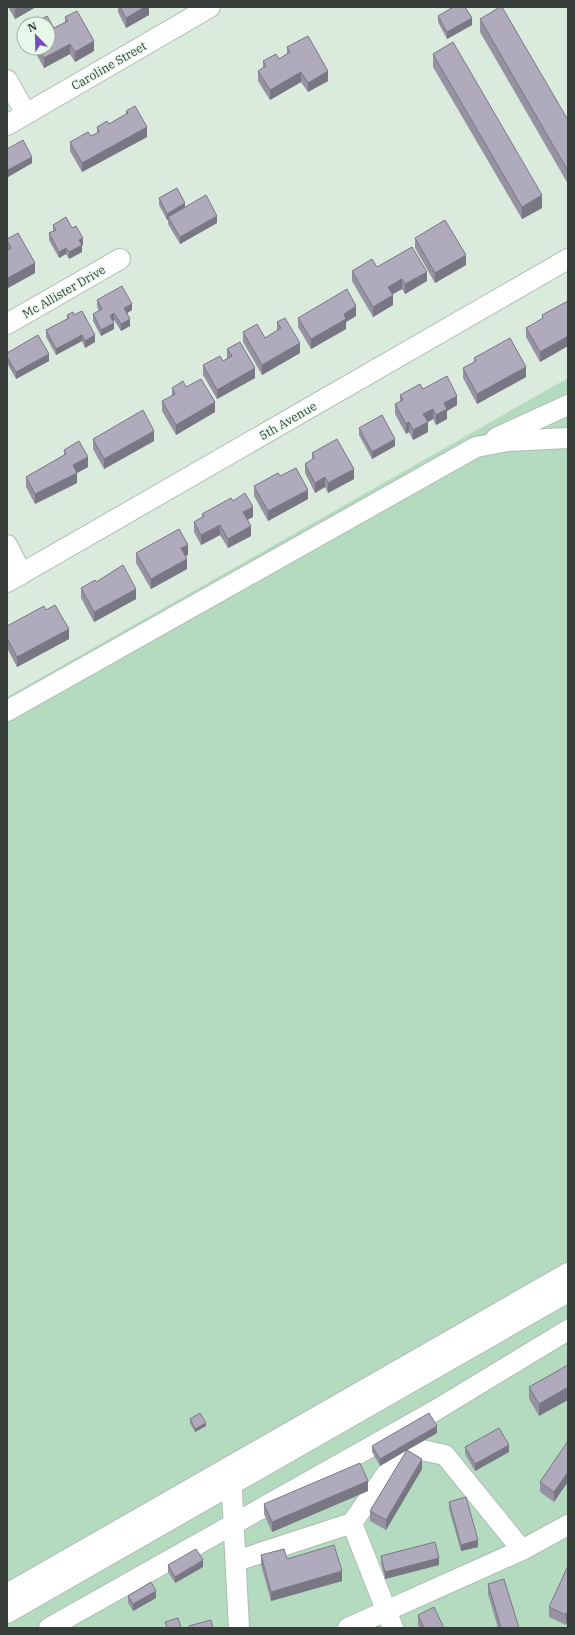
<svg xmlns="http://www.w3.org/2000/svg" width="575" height="1635" font-family="'IBM Plex Serif',serif">
<rect width="100%" height="100%" fill="#daebde"/>
<path fill="#b4dbbf" d="M568,378v1250h-561v-931z"/>
<g fill="none" stroke-linecap="round" stroke-linejoin="round">
<defs>
<path id="minor" d="M7,80l19,34
M7,125l203,-118
M7,324l113,-65
M496,438l72,-33
M7,545l15,29
M7,582l561,-323
M7,711l469,-264 32,-6 60,-3
M231,1474l8,154
M352,1523l40,-57 10,-9 20,-7 23,5 77,95
M236,1561l116,-38 41,105
M7,1594l561,-321
M7,1613l561,-321
M49,1628l387,-218 132,-80
M348,1628l174,-78 46,-25"/>
</defs>
<use href="#minor" stroke="#adbdb1" stroke-width="22"/>
<use href="#minor" stroke="#fff" stroke-width="20"/>
</g>
<path fill="#9692a2" d="M8,7h28l-21,12z
M118,7h31v8l-23,13 -8,-16z
M438,16l34,9 -25,14 -9,-17z
M65,17l29,34 -19,11 -5,-8 -26,14 -11,-20h15l6,-20 11,-6z
M480,19l88,101v64l-88,-152z
M287,47l41,34 -20,11 -7,-10 -31,18 -12,-19v-10l5,-3v-7l16,-2 8,-5z
M433,54l109,154 -20,11 -89,-152z
M126,111l21,26 -65,35 -12,-21v-9l21,-6 6,-3v-6l12,-3 17,-10z
M7,149l25,14 -24,14 -1,-3z
M159,198l26,9 32,16 -37,21 -12,-20v-4h-1l-8,-15z
M53,225l19,3 11,17 -1,1v6l-13,7 -3,-5 -7,4 -10,-18v-7l4,-2z
M415,238l51,27 -31,18 -20,-35z
M7,239l28,34 -27,15 -1,-2z
M377,267l50,14 -22,13 -3,-5 -10,5 1,11 -20,12 -21,-36v-10z
M97,300l35,10 -5,3 3,13 -9,5 -7,-11 -1,1 1,8 -13,7 -8,-15v-7l6,-3 -2,-4z
M568,301v45l-28,16 -14,-25v-9l16,-9v-4z
M67,315h7l21,27 -10,6 -3,-7 -26,14 -10,-18v-7l21,-11z
M356,316l-10,6v7l-35,20 -13,-22v-9z
M277,322l23,31 -38,22 -19,-33v-10l22,6 12,-8z
M227,349l28,29 -38,21 -14,-24v-10l20,-4 4,-2z
M7,353l42,8 -33,18 -9,-16z
M474,358l52,19 -49,27 -14,-26v-10l11,-6z
M186,387l29,25 -39,23 -14,-24v-10l10,-5v-8z
M423,389l34,16 -10,6v8l-11,6 -3,-6 -5,3v10l-15,8 -4,-8 -3,2 -11,-20v-10l5,-2v-7z
M359,428l36,18 -23,13 -13,-24z
M93,439l61,2 -50,28 -11,-20z
M64,450l24,17 -11,6v10l-42,21 -9,-17v-10l38,-22z
M312,453l42,26 -26,14 -3,-6 -10,6 -10,-20v-9l7,-4z
M280,476l28,23 -40,22 -14,-25v-10z
M233,501l20,16 -6,3 4,16 -23,12 -8,-13 -19,10 -7,-13v-10l8,-5v-3z
M136,553l52,2 -3,1 2,13 -36,20 -15,-26z
M96,582l40,17 -42,23 -13,-24v-10z
M46,610l23,29 -52,28 -10,-19v-22z
M568,1365l-29,51 -10,-17v-12z
M190,1419l16,7 -11,6 -5,-9z
M437,1433l-30,17 15,19 -36,61 -16,-9v-10l37,-61 -27,16 -8,-14v-6z
M568,1441l-14,61 -14,-10v-10z
M465,1447l44,5 -34,19 -10,-17z
M368,1491l-96,41 -8,-18v-10z
M449,1502l29,45 -17,4 -12,-42z
M261,1555l26,4 55,22 -71,20 -10,-36z
M381,1556l58,9 -54,14 -4,-16z
M168,1565l35,2 -28,16 -7,-11z
M568,1566l-2,59 -17,-8v-10z
M488,1584l31,44h-21l-10,-34z
M128,1596l28,2 -23,13 -5,-8z
M418,1615l26,13h-24l-2,-3z"/>
<path fill="#7a7784" d="M18,7h18l-21,12v-10z
M145,7h4v8l-23,13v-10z
M472,18v7l-25,14v-7z
M94,41v10l-19,11v-10z
M70,44v10l-26,14v-10z
M328,71v10l-20,11v-9z
M301,72v10l-31,18v-10z
M147,127v10l-65,35v-9z
M32,157v6l-24,14v-7z
M542,195v13l-20,11v-12z
M185,203v7l-17,7v3h-1v-6z
M217,216v7l-37,21v-7z
M83,238v7l-1,1v6l-13,7v-7l10,-12z
M66,248v6l-7,4v-6z
M466,255v10l-31,18v-10z
M35,263v10l-27,15v-10z
M427,272v9l-22,13v-10z
M402,279v10l-14,8v-10z
M393,295v10l-20,12v-10z
M132,304v6l-8,5v-7z
M356,306v10l-10,6v7l-35,20v-10l33,-25z
M114,313v7l-4,3v-7z
M130,319v7l-9,5v-7z
M114,323v6l-13,7v-6z
M82,335v6l-26,14v-6z
M95,335v7l-10,6v-7z
M568,336v10l-28,16v-10z
M300,343v10l-38,22v-10z
M49,354v7l-33,18v-7z
M526,367v10l-49,27v-10z
M255,368v10l-38,21v-9z
M457,396v9l-10,6v8l-11,6v-10l8,-12z
M215,402v10l-39,23v-10z
M433,409v10l-5,3v10l-15,8v-10l10,-16z
M409,422v10l-3,2v-10z
M154,431v10l-50,28v-10z
M395,439v7l-23,13v-7z
M88,457v10l-11,6v10l-42,21v-10l38,-29z
M354,469v10l-26,14v-10z
M325,477v10l-10,6v-10z
M308,490v9l-40,22v-10z
M253,507v10l-10,5v-10z
M220,525v10l-19,10v-10z
M251,526v10l-23,12v-9z
M188,545v10l-7,3v-10z
M187,559v10l-36,20v-10z
M136,589v10l-42,23v-10z
M69,629v10l-52,28v-10z
M568,1387v13l-29,16v-12z
M206,1423v3l-11,6v-3z
M437,1426v7l-57,33v-7z
M509,1445v7l-34,19v-7z
M422,1459v10l-36,61v-10z
M568,1472v10l-14,20v-10z
M368,1481v10l-96,41v-10z
M478,1540v7l-17,4v-6z
M439,1558v7l-54,14v-7z
M203,1560v7l-28,16v-6z
M342,1571v10l-71,20v-9z
M156,1591v7l-23,13v-7z
M568,1610v10l-2,5v-10z"/>
<path fill="#afaabc" stroke="#7a7784" d="M120,7h25l-19,11z
M453,7h12l7,11 -25,14 -9,-16z
M500,7h2l66,113v51l-88,-152z
M77,11l17,30 -19,11 -5,-8 -26,14 -6,-10h10v-24h-16l15,-8 7,12 14,-7 -3,-4z
M308,36l20,35 -20,12 -7,-11 -31,18 -12,-19 8,-5 -3,-5 13,-7 3,5 11,-7 -3,-5z
M453,42l89,153 -20,12 -89,-153z
M135,106l12,21 -65,36 -12,-21 18,-10 3,4 8,-4 -2,-5 10,-6 2,3 19,-11 -2,-2z
M23,140l9,17 -24,13 -1,-3v-18z
M177,188l8,15 -18,11 -8,-16z
M206,195l11,21 -37,21 -12,-20z
M66,217l6,11 4,-2 7,12 -4,2 3,5 -13,7 -3,-4 -7,4 -10,-19 7,-3 -3,-5z
M445,220l21,35 -31,18 -20,-35z
M18,233l17,30 -27,15 -1,-2v-25l4,-3 -4,-7v-2z
M412,247l15,25 -22,12 -3,-5 -14,8 5,8 -20,12 -21,-36 20,-12 5,8z
M122,286l10,18 -8,4 6,11 -9,5 -7,-11 -4,3 4,7 -13,7 -8,-16 9,-5 -5,-9z
M347,289l9,17 -12,8 2,5 -35,20 -13,-21z
M568,301v35l-28,16 -14,-24 17,-10 -1,-3z
M82,311l13,24 -10,6 -3,-6 -26,14 -10,-19 23,-12 -2,-3 6,-3 1,3z
M285,318l15,25 -38,22 -19,-33 14,-8 8,14 16,-10 -4,-6z
M38,335l11,19 -33,18 -9,-15v-4z
M510,338l16,29 -49,27 -14,-26 13,-7 -2,-3z
M240,342l15,26 -38,22 -14,-25 17,-9 3,5 9,-5 -5,-7z
M447,376l10,20 -13,7 3,6 -11,6 -3,-6 -10,5 5,8 -15,8 -4,-8 -3,2 -11,-20 8,-4 -3,-5 20,-11 3,5z
M201,379l14,23 -39,23 -14,-24 13,-7 -3,-6 11,-7 3,6z
M143,410l11,21 -50,28 -11,-20z
M382,415l13,24 -23,13 -13,-24z
M337,439l17,30 -26,14 -3,-6 -10,6 -10,-19 9,-6 -2,-5z
M79,441l9,16 -15,8 4,8 -42,21 -9,-17 40,-23 -2,-4z
M296,468l12,22 -40,21 -14,-25 24,-13 2,3z
M245,493l8,14 -10,5 8,14 -23,13 -8,-14 -19,10 -7,-13 10,-6 -2,-2 29,-16 2,3z
M179,529l9,16 -7,3 6,11 -36,20 -15,-26z
M123,565l13,24 -42,23 -13,-24 14,-8 1,2z
M55,605l14,24 -52,28 -10,-19v-12l37,-20 2,4z
M568,1365v22l-29,17 -10,-17z
M200,1413l6,10 -11,6 -5,-10z
M429,1413l8,13 -57,33 -8,-13z
M499,1428l10,17 -34,19 -10,-17z
M568,1441v31l-14,20 -14,-10z
M407,1450l15,9 -36,61 -16,-9z
M360,1463l8,18 -96,41 -8,-18z
M466,1497l12,43 -17,5 -12,-43z
M435,1542l4,16 -54,14 -4,-16z
M334,1545l8,26 -71,21 -10,-37 23,-6 3,10z
M196,1549l7,11 -28,17 -7,-12z
M568,1566v44l-2,5 -17,-8z
M504,1579l15,49h-18l-13,-44z
M151,1582l5,9 -23,13 -5,-8z
M434,1607l10,21h-20l-6,-13z
M178,1618l3,10h-14l-2,-6z
M211,1620l2,8h-23l-1,-2z"/>
<g text-anchor="middle" stroke-width="3" stroke-linejoin="round" paint-order="stroke">
<g font-size="12" fill="#373e39" stroke="#e7f8eb">
<text transform="translate(109 66) rotate(-30)" y="4">Caroline Street</text>
<text transform="translate(64 292) rotate(-30)" y="4">Mc Allister Drive</text>
<text transform="translate(288 421) rotate(-30)" y="4">5th Avenue</text>
</g>
</g>
<rect width="575" height="1635" fill="none" stroke="#373e39" stroke-width="16"/>
<g transform="translate(36 36) rotate(337)"><circle r="19" fill="#e7f8eb" stroke="#a1aea4"/>
<path d="M0-3L7 15L0 10L-7 15Z" fill="#774ac2"/>
<text y="-6" font-size="11" font-weight="bold" text-anchor="middle" fill="#373e39">N</text>
</g>
</svg>
